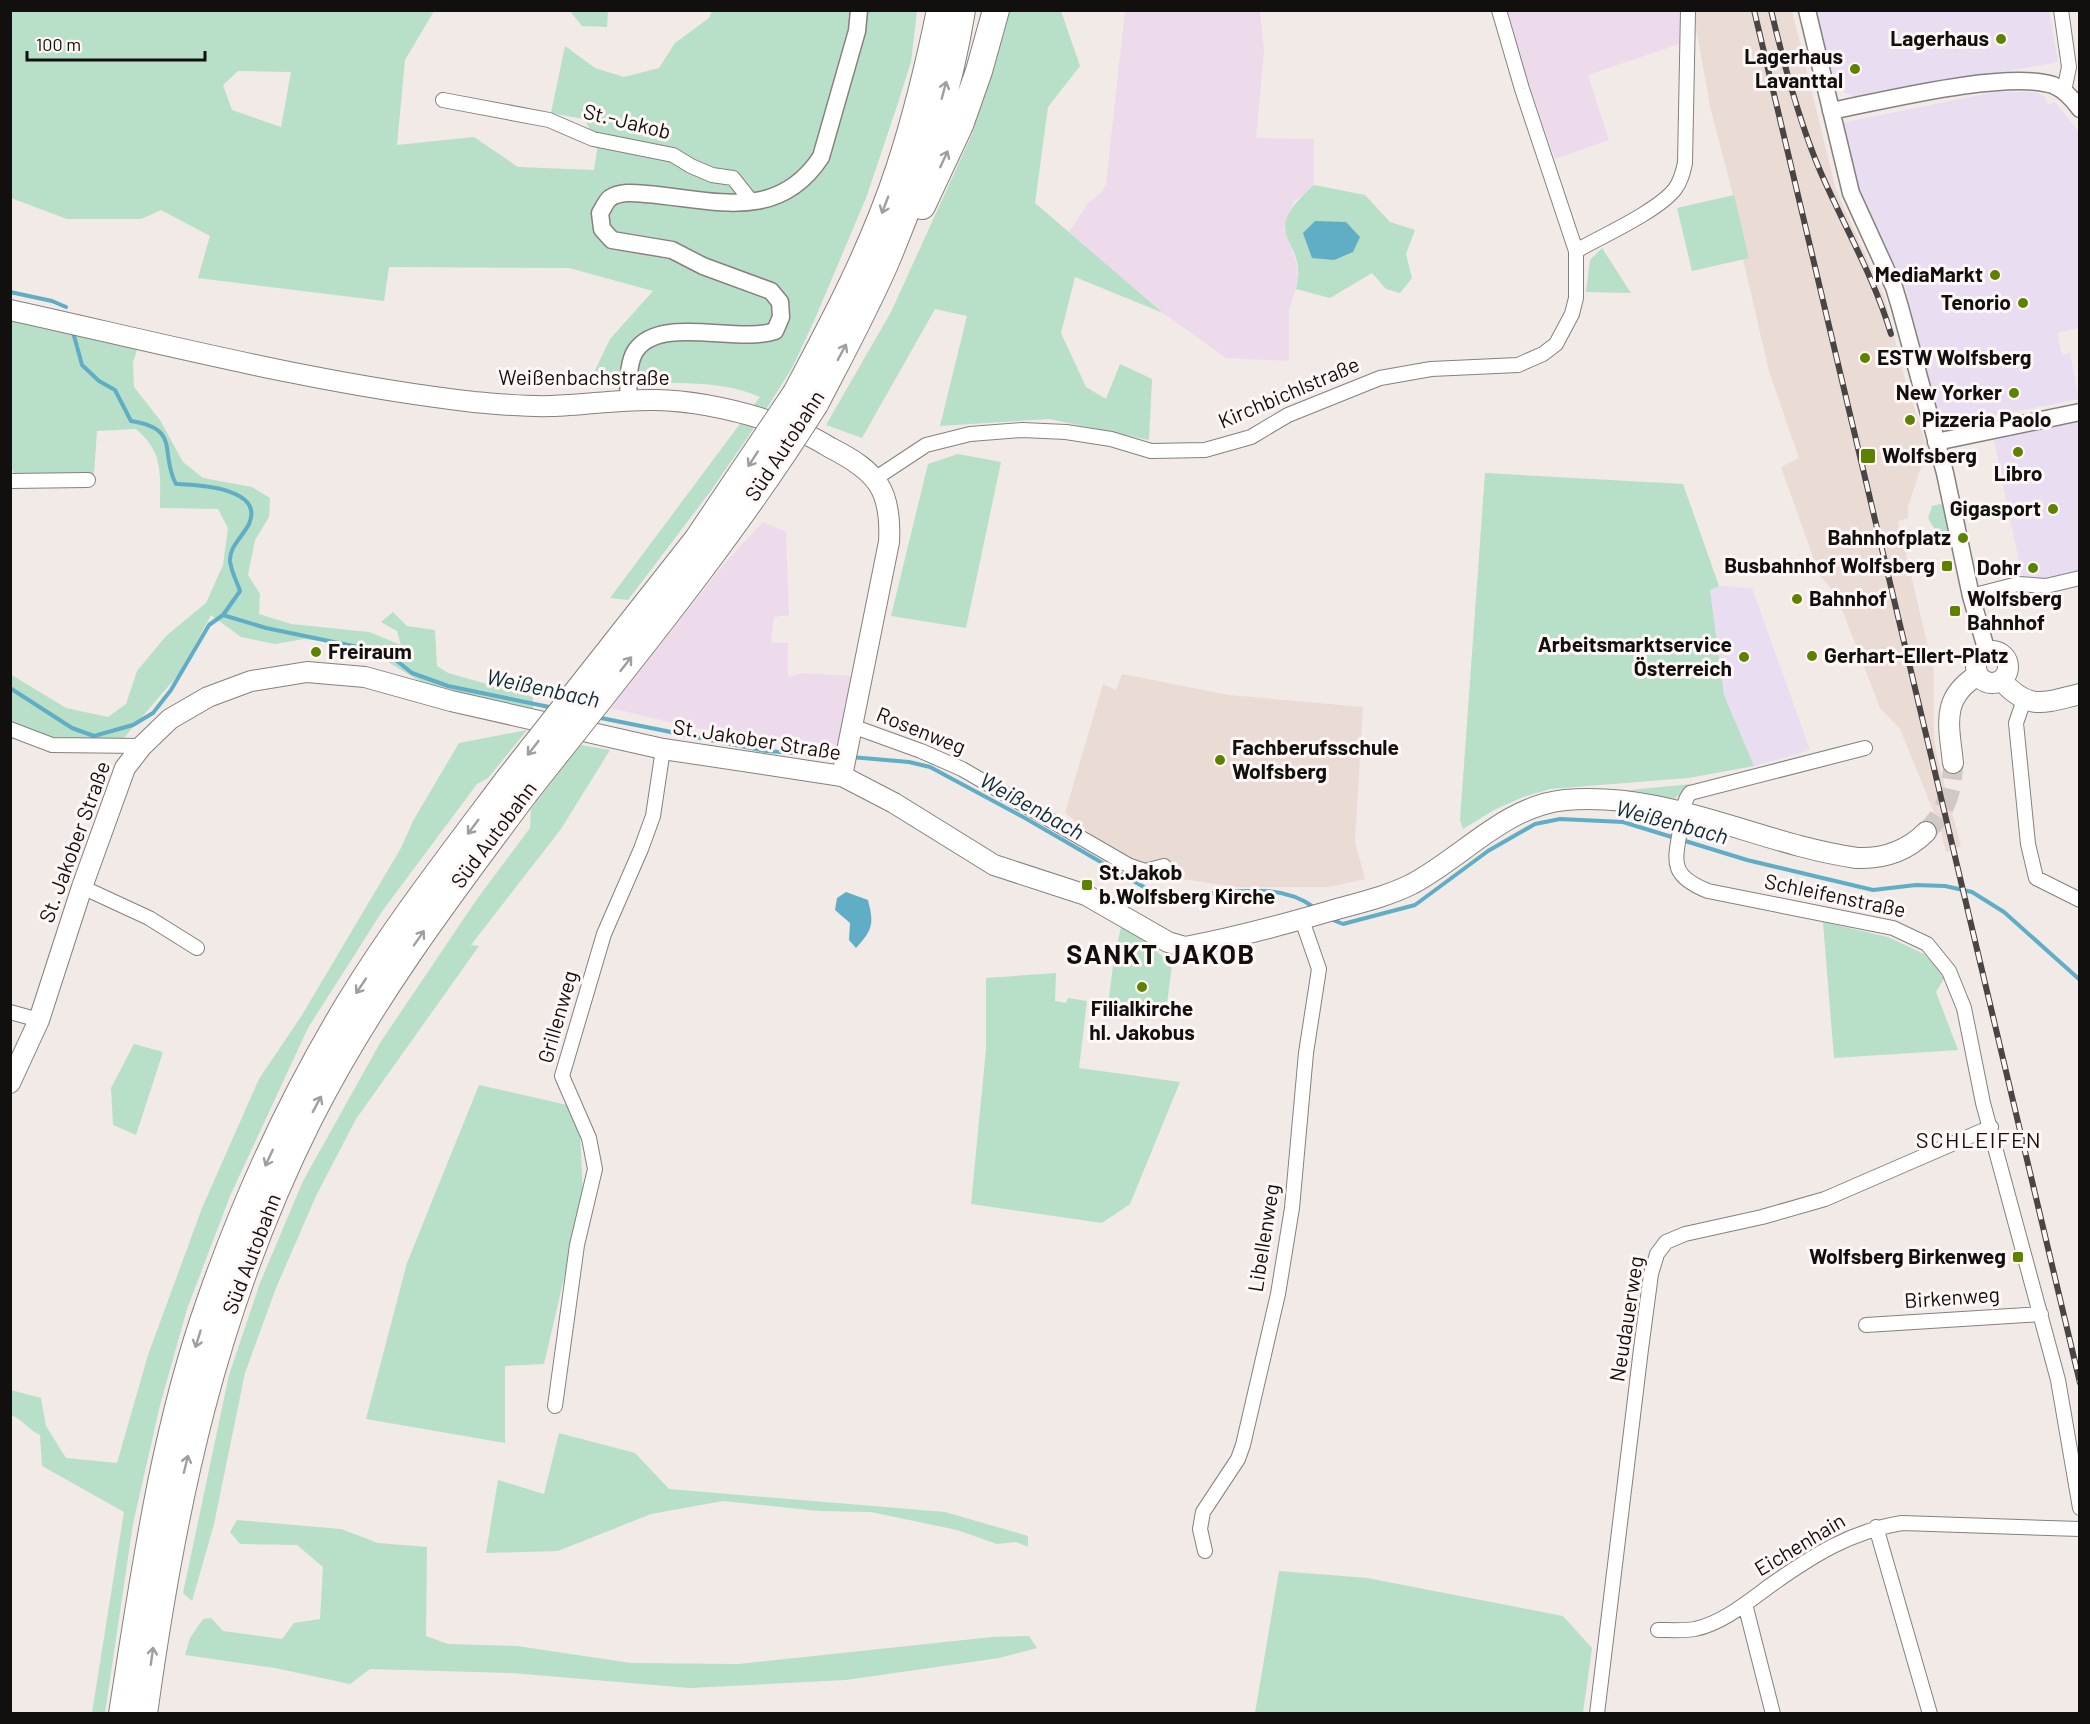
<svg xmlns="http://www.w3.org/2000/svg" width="2090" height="1724" font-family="Barlow,sans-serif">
<rect width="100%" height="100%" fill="#f1eae7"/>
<path fill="#e8ddf1" d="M1814,11h235l9,51 -203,35 -22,-10z
M1995,92h40l10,5 2,8 8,-3 24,30v196l-22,5 5,22 8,-2 9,46 -132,26 -9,-8 -32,-128 -46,-98 -18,-68z
M2079,422v153l-54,16 -31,-151z
M1719,586l33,2 58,162 -56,16 -30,-71 -14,-105z"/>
<path fill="#eddbec" d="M1125,11h135l4,40 -8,87 58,1v46l-20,17 -10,26 13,37 1,17 -9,27v52l-63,-3 -63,-45 -94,-81 19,-29 13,-10 5,-10z
M1508,11h174l3,31 -97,33 21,65 -54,19 -30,-85z
M763,522l23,10 3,83 -15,2 -3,26h17v34l14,-4 51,3 -14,69 -145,-17 -83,-20 113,-144z"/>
<path fill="#eadbd5" d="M1693,11h99l44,179 48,105 20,81 23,72 -19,59v11l-10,3 36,151v64l3,21 24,89 -15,6 -7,-27 -39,-96 -20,-21 -44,-114 -16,-18 -39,-109 18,-9 -30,-87 -26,-112 6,-2 -39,-151z
M1122,674l107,21 134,12 -8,135 10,37 -36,8h-92l-91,-13 -28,-18 -53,-43 38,-129 13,6z"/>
<path fill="#b8dfc8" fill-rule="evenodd" d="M10,11h424l-29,49 -8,85 77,-8 44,30 76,3 4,-26 -14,-25 -33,-6 14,-67 30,22 29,9 35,-9 16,-25 34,-25 3,-7h205l-6,51 -16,50 -29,86 -52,123 -22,47 -36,57 -46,67 -82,108 -18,-2 150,-201c-48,-22 -120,-12 -173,-10l23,-48 43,-48 -84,-23 -180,-1 -5,34 -186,-23 12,-42 -49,-26 -20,9h-74l-56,-21zM238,71l53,1 -10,55 -49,-17 -9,-25z
M570,11h38l-1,16 -25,-1z
M1002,11h59l19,55 -32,41 -13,96 128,110 -88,-36 -14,56 25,54 20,12 14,-35 32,15 -3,61 -100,-21 -109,7 27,-110 -32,-7 -73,129 -36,-13 65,-113 82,-180z
M1314,185l51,10 25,27 25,8 -9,24 6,24 -12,15 -14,-4 -14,-16 -42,25 -34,-9c14,-52 -43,-50 18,-104z
M1734,195l15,63 -57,13 -15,-63z
M1602,248l29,45 -45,-1 4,-32z
M11,314l128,30 -6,18 1,25 26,33 23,42 20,16 49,9 18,11 -1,19 -14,23 -7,35 12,19 -1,20 32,10 78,8 32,13 -4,-14 -16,-9 12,-10 14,14 28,4 2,36 11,7 85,24v19l-107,-31 -66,-40 -56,-6 -29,5 -34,-7 -30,-22 -33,60 -55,64c-37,3 -80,4 -112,-18l-1,-47 56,34 42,9 18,-13 11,-33 29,-35 40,-33 17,-38 5,-37 -10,-19 -58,-1c0,-35 4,-55 -24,-79l-39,2 -3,43 -77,2 -7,-9z
M958,454l43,8 -35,166 -75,-12 37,-152z
M1485,473l198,11 36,102 -9,4 14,105 30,71 -66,12 -138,11 -27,8 -29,13 -31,19 -3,-9z
M1940,504l4,1 6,36 -16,-13 -6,-10 4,-12z
M527,730l-39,48 -11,6 -94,126 -75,118 -78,168 -43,113 -27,96 -27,119 -28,189h-13l32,-201 -82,-46 -2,-31c-11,-5 -17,-15 -29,-20v-25l30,8 5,28 20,32 51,5 31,-108 54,-147 57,-129 43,-64 99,-167 12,-27 46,-78z
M581,745l29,5 -49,79 -90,116 8,1 -123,173 -40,77 -40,92 -31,85 -31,151 -22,77 -9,-8 46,-218 31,-92 43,-102 77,-138 97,-144 53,-71 1,-19z
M1691,784l-18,16 -63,-8z
M1823,922l65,15 36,17 21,23 -9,15 22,58 -124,8z
M1122,923l50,41 -6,48 -19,8 -36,-12 -3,-3 6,-47z
M1056,973l-1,28 11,2 2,-5 19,3 -8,67 101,14 -50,122 -28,19 -131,-19 15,-155v-71z
M134,1044l29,8 -27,83 -23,-10 -2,-37z
M479,1085l88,20 13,25 3,67 -39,167 -39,2v77l-139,-24 41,-156z
M559,1433l76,20 34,36 276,23 83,24v11l-12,-5 -19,2 -40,-14 -86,-18 -52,-1 -96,-10 -72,13 -93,37 -72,2 12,-73 46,14z
M237,1520l104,9 37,14 49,4 -1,89 22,8 69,2 114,17 107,1 254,-27 37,-1 8,12 -38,10 -153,22 -156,8 -178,-15 -142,-4 -20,15 -75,-16 -90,-13 5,-17 13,-19 8,-1 12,13 59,8 12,-16 26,-4 3,-52 -26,-22 -57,-1 -10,-12z
M1279,1571l88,7 196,38 29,32 -9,65h-328z"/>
<path fill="#60adc6" d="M1315,221l31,1 14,15 -7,15 -19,8 -22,-2 -9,-25z
M846,892l22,8c6,24 5,29 -12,48l-7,-8 1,-17 -15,-13 2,-12z"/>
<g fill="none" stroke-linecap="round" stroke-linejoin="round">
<path stroke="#60adc6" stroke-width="4" d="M10,292l42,9 14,6
M73,332l9,33 17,16 16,9 16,31c51,8 28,32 45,63 20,1 89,3 73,40 -6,12 -20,23 -19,37 1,10 7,21 10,30l-17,24
M10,688l62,40 22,8 39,-11 20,-12 18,-23 38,-65 14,-10 43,13 121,25 25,20 36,13 106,22
M596,717l170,34 74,5
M851,757l58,5 21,5 95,51 124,72c53,17 117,-19 166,18
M1682,840l65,20 126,30 43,-5 29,1 27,6 32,20 76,68
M1328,918l15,6 72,-19 73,-54 47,-27 25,-5 63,3 52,16"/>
<path stroke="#d0c9c7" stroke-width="20" stroke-dasharray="20 10" stroke-linecap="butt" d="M1926,832c20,-19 27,-43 27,-69"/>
<defs>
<path id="minor" d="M2061,10l8,57 -5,24
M443,100l106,20 44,19 80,16 18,11 21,9 21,3 19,24
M1576,251c26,-15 82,-40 99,-62 6,-8 8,-17 10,-26l3,-153
M876,478l50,-33 44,-11 52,-4 44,2 45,7 40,12 54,-1 46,-13 37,-22 92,-37 51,-9 87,-4 25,-11 13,-10 16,-30 4,-16v-47l-54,-162 -23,-79
M10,481l78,-1
M1971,596l47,-12 28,2 34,-8
M2024,700l-8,23 12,121 8,34 44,22
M852,726l69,25 41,18 166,96 17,6 19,-5
M10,729l42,16 90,1
M1865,748l-175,45c-8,10 -7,21 -9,32 -6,36 -13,50 27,66l185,37 34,16 22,27 15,37 19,95 75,277 22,128
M82,887l67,31 48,30
M10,1012l29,8
M1866,1325l175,-11
M555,1406l22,-161 18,-76 -6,-31 -27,-62 42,-142 37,-85 12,-33 10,-67
M1876,1527l54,187
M1205,1551l-5,-22 3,-17 35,-53 5,-14 35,-151 14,-86 14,-155 13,-84 -17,-49
M1745,1604l28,110
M1658,1630c12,0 26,1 37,-1 28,-6 54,-28 76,-44 41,-29 80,-54 131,-62l178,6
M1597,1714l44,-365 10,-75 6,-20 9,-12 19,-8 77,-17 63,-18 166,-72"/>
<path id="tertiary" d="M1807,10l44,183 43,94 6,20 45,166 26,123 16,56
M1831,111c51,-10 175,-41 222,-26 12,5 20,14 27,24
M628,401c1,-16 -1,-38 8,-51 25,-35 101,-6 139,-19l6,-14 -1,-15 -9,-11 -68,-25 -31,-16 -60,-10 -10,-11 -2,-16c3,-4 6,-12 10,-15 11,-7 25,-5 36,-4 66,5 131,30 175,-37l36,-126 2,-21
M1936,442l144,-30"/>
<path id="secondary" d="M10,310c154,34 307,74 464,92 25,2 51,5 77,4 35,-1 70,-7 105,-6 47,1 93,13 137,29 13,4 26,12 38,19 45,23 61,41 58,94l-47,234
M1976 667a16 16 0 1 1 32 0a16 16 0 1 1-32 0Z
M2001,680c28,31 42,23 79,14
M1953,763c-4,-38 -13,-65 25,-88
M10,1083l29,-63 43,-133 43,-119 17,-22 28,-27 38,-22 43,-16 56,-9 58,5 86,24 212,48 179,27 52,27 100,62 92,30 82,47 17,5c49,-9 97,-22 145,-36 28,-8 56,-14 82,-27 51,-27 93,-78 153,-84 104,-9 193,44 292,58 26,1 50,-7 69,-26"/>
<path id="motorway" d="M922,206l38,-81 19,-54 17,-61
M796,393c39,-73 77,-145 103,-224 17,-52 30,-105 41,-159
M815,404c24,-46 49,-92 70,-140 34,-80 63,-167 77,-254
M122,1714c22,-139 41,-281 88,-413 36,-103 83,-205 140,-299 47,-77 104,-150 158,-222
M144,1714c29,-211 69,-403 165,-595 59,-117 138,-222 216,-326"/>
</defs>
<use href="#minor" stroke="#86807e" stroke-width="16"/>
<use href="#tertiary" stroke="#86807e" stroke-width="19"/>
<use href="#secondary" stroke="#86807e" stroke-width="22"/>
<use href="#motorway" stroke="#86807e" stroke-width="28"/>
<use href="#minor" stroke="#fff" stroke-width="14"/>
<use href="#tertiary" stroke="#fff" stroke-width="16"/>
<use href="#secondary" stroke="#fff" stroke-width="20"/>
<use href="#motorway" stroke="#fff" stroke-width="26"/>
<defs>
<path id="rail" d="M1754,10l326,1373
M1771,10c13,55 28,112 50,163 24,55 53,104 70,161"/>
</defs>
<use href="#rail" stroke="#494544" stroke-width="6"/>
<use href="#rail" stroke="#fef7f5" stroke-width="4" stroke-dasharray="11" stroke-linecap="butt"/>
<defs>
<path id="motorway-bridge" d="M508,780l189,-240 99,-147
M525,793c100,-127 204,-252 290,-389"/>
</defs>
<use href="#motorway-bridge" stroke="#86807e" stroke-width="28" stroke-linecap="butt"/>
<use href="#motorway-bridge" stroke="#fff" stroke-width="26"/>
</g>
<defs><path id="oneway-shaft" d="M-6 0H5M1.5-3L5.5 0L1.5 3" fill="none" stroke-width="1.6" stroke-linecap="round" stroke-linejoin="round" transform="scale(1.5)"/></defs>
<g stroke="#a09f9f">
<use href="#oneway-shaft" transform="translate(944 90) rotate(-75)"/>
<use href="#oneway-shaft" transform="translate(944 159) rotate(-65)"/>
<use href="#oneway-shaft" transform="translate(885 205) rotate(111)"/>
<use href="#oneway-shaft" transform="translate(842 352) rotate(-62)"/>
<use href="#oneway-shaft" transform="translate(753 459) rotate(123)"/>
<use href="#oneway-shaft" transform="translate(626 664) rotate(-52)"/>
<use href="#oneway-shaft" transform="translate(533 748) rotate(128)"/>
<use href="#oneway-shaft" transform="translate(473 827) rotate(127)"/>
<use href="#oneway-shaft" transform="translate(419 938) rotate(-55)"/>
<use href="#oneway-shaft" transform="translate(361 986) rotate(124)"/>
<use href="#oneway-shaft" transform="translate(317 1104) rotate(-62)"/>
<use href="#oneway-shaft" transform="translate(269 1158) rotate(115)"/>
<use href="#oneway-shaft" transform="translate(198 1339) rotate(107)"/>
<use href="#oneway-shaft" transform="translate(186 1464) rotate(-76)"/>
<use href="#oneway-shaft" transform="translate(152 1656) rotate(-82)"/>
</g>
<g fill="#5d8200" stroke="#fef7f5" stroke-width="2">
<circle cx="2001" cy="39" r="6"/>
<circle cx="1855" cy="69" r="6"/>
<circle cx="1995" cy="275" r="6"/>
<circle cx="2023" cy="303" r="6"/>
<circle cx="1865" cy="358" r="6"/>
<circle cx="2014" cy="393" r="6"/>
<circle cx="1910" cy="420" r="6"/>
<circle cx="2018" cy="452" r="6"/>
<rect x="1860" y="448" width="16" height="16" rx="3"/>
<circle cx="2053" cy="509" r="6"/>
<circle cx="1963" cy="538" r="6"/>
<rect x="1941" y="560" width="12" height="12" rx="3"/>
<circle cx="2033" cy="568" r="6"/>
<circle cx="1797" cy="599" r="6"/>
<rect x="1949" y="605" width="12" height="12" rx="3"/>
<circle cx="316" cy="652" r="6"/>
<circle cx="1812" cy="656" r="6"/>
<circle cx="1744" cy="657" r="6"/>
<circle cx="1220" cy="760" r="6"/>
<rect x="1081" y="879" width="12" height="12" rx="3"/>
<circle cx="1142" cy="987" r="6"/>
<rect x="2012" y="1251" width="12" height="12" rx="3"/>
</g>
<g text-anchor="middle" stroke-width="6" stroke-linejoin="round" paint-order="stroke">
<g font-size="21" font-weight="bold" fill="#12100f" stroke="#fef7f5" text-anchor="end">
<text x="1989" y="46">Lagerhaus</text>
<text x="1843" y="64">Lagerhaus<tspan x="1843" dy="24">Lavanttal</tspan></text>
<text x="1983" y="282">MediaMarkt</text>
<text x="2011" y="310">Tenorio</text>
<text x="1877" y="365" text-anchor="start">ESTW Wolfsberg</text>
<text x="2002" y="400">New Yorker</text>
<text x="1922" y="427" text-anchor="start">Pizzeria Paolo</text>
<text x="1882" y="463" text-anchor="start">Wolfsberg</text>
<text x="2018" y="481" text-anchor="middle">Libro</text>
<text x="2041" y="516">Gigasport</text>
<text x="1951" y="545">Bahnhofplatz</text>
<text x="1935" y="573">Busbahnhof Wolfsberg</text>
<text x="2021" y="575">Dohr</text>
<text x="1809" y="606" text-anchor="start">Bahnhof</text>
<text x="1967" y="606" text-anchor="start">Wolfsberg<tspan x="1967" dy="24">Bahnhof</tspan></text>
<text x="1732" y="652">Arbeitsmarktservice<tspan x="1732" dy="24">Österreich</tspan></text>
<text x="328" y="659" text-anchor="start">Freiraum</text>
<text x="1824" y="663" text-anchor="start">Gerhart-Ellert-Platz</text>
<text x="1232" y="755" text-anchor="start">Fachberufsschule<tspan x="1232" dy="24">Wolfsberg</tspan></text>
<text x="1099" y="880" text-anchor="start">St.Jakob<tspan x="1099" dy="24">b.Wolfsberg Kirche</tspan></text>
<text x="1142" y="1016" text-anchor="middle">Filialkirche<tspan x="1142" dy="24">hl. Jakobus</tspan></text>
<text x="2006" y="1264">Wolfsberg Birkenweg</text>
</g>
<g font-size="21" fill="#12100f" stroke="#fef7f5">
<text transform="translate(627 122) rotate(14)" y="7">St.-Jakob</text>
<text x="584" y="385">Weißenbachstraße</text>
<text transform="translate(1289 393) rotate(-23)" y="7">Kirchbichlstraße</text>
<text transform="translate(785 446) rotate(-57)" y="7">Süd Autobahn</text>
<text transform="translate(921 731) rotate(22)" y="7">Rosenweg</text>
<text transform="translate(757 740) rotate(9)" y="7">St. Jakober Straße</text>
<text transform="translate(494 835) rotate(-53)" y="7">Süd Autobahn</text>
<text transform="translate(75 842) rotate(-70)" y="7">St. Jakober Straße</text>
<text transform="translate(1835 896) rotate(12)" y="7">Schleifenstraße</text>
<text transform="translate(558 1017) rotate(-74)" y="7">Grillenweg</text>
<text transform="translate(1264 1238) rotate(-81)" y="7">Libellenweg</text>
<text transform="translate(252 1254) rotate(-69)" y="7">Süd Autobahn</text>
<text transform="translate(1952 1298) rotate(-4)" y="7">Birkenweg</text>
<text transform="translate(1627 1319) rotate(-81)" y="7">Neudauerweg</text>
<text transform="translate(1800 1545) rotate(-31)" y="7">Eichenhain</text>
</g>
<g font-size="22" font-style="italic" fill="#082e39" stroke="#fef7f5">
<text transform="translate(543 688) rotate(12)" y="8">Weißenbach</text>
<text transform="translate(1032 806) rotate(29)" y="8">Weißenbach</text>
<text transform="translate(1672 822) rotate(15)" y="8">Weißenbach</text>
</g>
<g font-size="22" letter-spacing="1.5" fill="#12100f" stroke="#fef7f5">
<text x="1979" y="1148">SCHLEIFEN</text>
</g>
<g font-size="27" font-weight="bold" letter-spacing="1.5" fill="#12100f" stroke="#fef7f5">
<text x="1161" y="964">SANKT JAKOB</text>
</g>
</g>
<rect width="2090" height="1724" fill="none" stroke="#12100f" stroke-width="24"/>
<path d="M27 51v9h178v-9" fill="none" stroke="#12100f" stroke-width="3"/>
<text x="36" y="51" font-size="18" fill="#12100f" stroke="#fef7f5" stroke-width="4.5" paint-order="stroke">100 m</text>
</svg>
